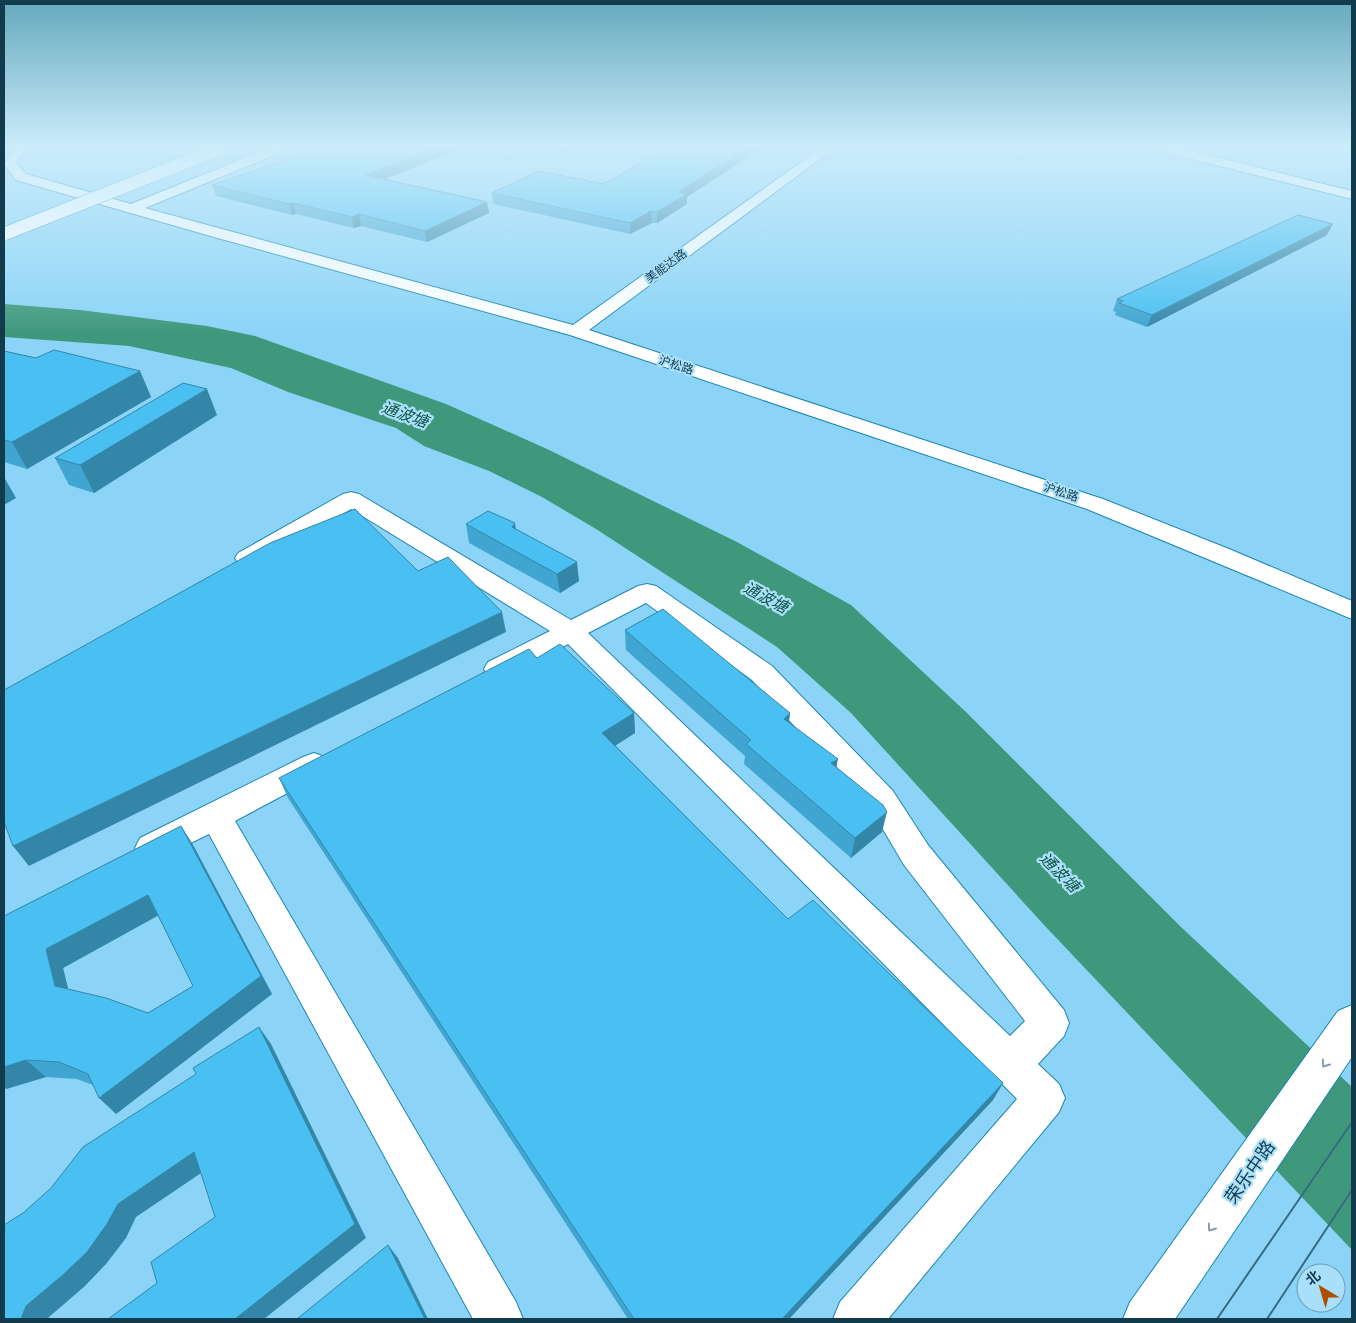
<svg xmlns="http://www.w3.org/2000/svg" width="1356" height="1323" font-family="'Times New Roman','Noto Sans SC',serif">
<rect width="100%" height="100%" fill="#8cd4f7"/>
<path fill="#40987c" d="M4,304l76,6 127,16 48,10 191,68 101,45 190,93 114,63 115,107 215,215 171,160v163l-307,-324 -194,-213 -74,-66 -181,-118 -54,-32 -53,-26 -65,-25 -28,-18 -108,-36 -57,-24 -102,-22 -125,-9z"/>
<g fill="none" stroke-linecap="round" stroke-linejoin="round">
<defs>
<path id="minor" d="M1158,148h21l173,43v8l-192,-48z
M351,492l8,2 212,126 67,-34 9,-2 9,2 116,80 121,125 35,54 136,165 5,13 -5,13 -26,28 21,20 6,14 -6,14 -171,207h-55l7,-17 177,-203 -449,-455 -60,32 -10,3 -10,-3 -4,-7 4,-7 62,-31 -199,-122 -95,54 -9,2 -9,-2 -3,-5 3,-5 105,-59zM646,603l106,77 119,129 33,56 121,156 -15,15 -422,-403z
M314,753l11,4 4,8 -4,8 -90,48 281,481 7,17h-50l-264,-485 -57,28 -12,-4 -5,-10 5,-10 163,-81z"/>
<path id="major" d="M15,148h12l-11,15 10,11 105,30 138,-56h17l-2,3 -139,57 428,117 248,-177h14l-246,182 514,169 126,50 123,52v18l-265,-110 -517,-174 -356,-98 -198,-57 -12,-16z
M1352,1005v52l-177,262h-52l7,-17 208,-291z"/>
</defs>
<use href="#minor" stroke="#1c87af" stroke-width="2"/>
<use href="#major" stroke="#1c87af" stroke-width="2"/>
<use href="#minor" fill="#fff" fill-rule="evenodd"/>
<use href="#major" fill="#fff" fill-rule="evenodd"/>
<path stroke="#386b83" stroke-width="2" d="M1217,1319l135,-197
M1267,1319l85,-129"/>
<defs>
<path id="highway-bridge" d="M4,234l218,-86"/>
</defs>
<use href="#highway-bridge" stroke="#1c87af" stroke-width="14" stroke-linecap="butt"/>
<use href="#highway-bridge" stroke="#fff" stroke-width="13"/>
</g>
<path fill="#40a5d0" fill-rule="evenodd" d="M463,148l-79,31 103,23 2,11 -62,29 -66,-16 -7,2 -58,-14 -4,1 -76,-19 -4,-11z
M533,148h43l-10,5z
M759,150l-72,47v7l-30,19h-5l-22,11 -137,-30 -1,-11 111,-9z
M1327,235l-180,92 -32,-12 1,-3 -3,-1 4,-12z
M4,351l32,7 104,13 11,26 -124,72 -23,-7z
M217,415l-123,78 -25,-8 -14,-27z
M466,524l50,6 63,51 -19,12 -91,-50z
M625,630l165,83 -1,9 48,45 45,65 -31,26 -107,-94 1,-8 -119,-106z
M537,658l97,55 1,20 -20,12 173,174 215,164 -10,17 -204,219h-161l-340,-521 -9,-20z
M181,826l12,19 79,149 -156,120 -23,-29 -16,-6 -31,-2 -40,12 -2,-173zM158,915l35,71 -45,27 -80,-24 -5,-21z"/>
<path fill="#3486a9" d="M435,148h28l-96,38 -2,-11z
M566,148h10l-10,5z
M747,148h12v2l-72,47v7l-30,19v-11l22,-20z
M487,202l2,11 -62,29 -2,-11z
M293,203l3,11 -4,1 -3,-11z
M651,211l1,12 -22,11v-11z
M359,214l2,12 -7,2 -2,-11z
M1333,224l-6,11 -180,92 5,-12z
M140,371l11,26 -124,72 -15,-27z
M207,389l10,26 -123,78 -14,-28z
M4,477l12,21 -12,7z
M515,523l3,20 -6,-16z
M577,562l2,19 -19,12 -3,-19z
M502,612l4,20 -477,234 -16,-20z
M634,713l1,20 -31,20 -2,-20z
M790,713l-3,20 -3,-14z
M838,759l-4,20 -3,-16z
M887,812l-5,20 -31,26 4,-20z
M181,826l12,19 79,149 -156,120 -17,-16 162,-122z
M148,895l13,19 -98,54 9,36 -17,-18 -9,-37z
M259,1027l12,17 95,194 -102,81h-29z
M26,1060l20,17 -40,12 -2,-2v-20z
M1003,1083l-10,17 -204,219h-7z
M194,1152l16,15 -74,50 -10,21 -20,26 -21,22 -36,31 -1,2h-27l5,-13 92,-102z
M388,1245l10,13 30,61h-3z"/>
<path fill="#4ac0f2" stroke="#3486a9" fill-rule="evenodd" d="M320,148h115l-70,27 122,27 -62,29 -66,-17 -7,3 -59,-14 -4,1 -77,-19z
M669,148h78l-68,44 8,2 -30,18 -6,-1 -21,12 -138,-30 47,-22 64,13z
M1298,215l35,9 -181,91 -33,-12 4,-2 -6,-2z
M54,350l86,21 -128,71 -8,-2v-89l32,7z
M183,383l24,6 -127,76 -25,-7z
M355,509l63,62 30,-14 54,55 -489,234 -9,-24v-132l266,-147z
M488,511l27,12 -3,4 65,35 -20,12 -91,-50z
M663,609l127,104 -6,6 54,40 -7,4 52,42 4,7 -32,26 -109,-94 5,-4 -126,-110z
M560,644l74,69 -32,20 186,186 25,-19 190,183 -221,236h-148l-355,-541 250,-129 8,9z
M181,826l80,150 -162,122 -11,-24 -29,-12 -33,-2 -22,7v-151zM148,895l45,91 -45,27 -42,-15 -51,-12 -9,-37z
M259,1027l96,197 -120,95h-127l49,-36 -6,-21 64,-45 -21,-65 -76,52 -11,20 -20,28 -23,22 -38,32 -5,13h-17v-94l19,-12 28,-25 32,-41 113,-73 -3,-6z
M388,1245l37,74h-128z"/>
<defs><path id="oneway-chevron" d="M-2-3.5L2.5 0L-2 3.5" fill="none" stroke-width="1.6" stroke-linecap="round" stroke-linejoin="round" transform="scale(1.25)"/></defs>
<g stroke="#889da6">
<use href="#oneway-chevron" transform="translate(1325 1064) rotate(125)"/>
<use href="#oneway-chevron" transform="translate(1211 1228) rotate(125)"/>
</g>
<linearGradient id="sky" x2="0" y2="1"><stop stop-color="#65a9bd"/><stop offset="0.44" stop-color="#cbecfb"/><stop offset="1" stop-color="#cbecfb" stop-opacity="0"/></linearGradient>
<rect width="1356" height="333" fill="url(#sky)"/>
<g text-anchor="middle" stroke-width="4.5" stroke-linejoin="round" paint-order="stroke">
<g font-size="12" fill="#123b4d" stroke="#aadff9">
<text transform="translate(666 266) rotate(-36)" y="4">美能达路</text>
<text transform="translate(676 365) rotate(18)" y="4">沪松路</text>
<text transform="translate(1061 492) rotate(18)" y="4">沪松路</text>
</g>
<g font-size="16" font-style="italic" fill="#0e5643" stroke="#aadff9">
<text transform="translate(405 414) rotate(20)" y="6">通波塘</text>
<text transform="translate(766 597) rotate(28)" y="6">通波塘</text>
<text transform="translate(1060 872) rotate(45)" y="6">通波塘</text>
</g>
<g font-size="18" fill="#123b4d" stroke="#aadff9">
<text transform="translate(1250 1172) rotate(-55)" y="6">荣乐中路</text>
</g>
</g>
<rect width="1356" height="1323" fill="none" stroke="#123b4d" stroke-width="10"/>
<g transform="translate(1321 1288) rotate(322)"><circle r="24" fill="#aadff9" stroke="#6d9db4"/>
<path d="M0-4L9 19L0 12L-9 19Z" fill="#ae4f00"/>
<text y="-8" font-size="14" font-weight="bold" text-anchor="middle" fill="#123b4d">北</text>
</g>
</svg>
